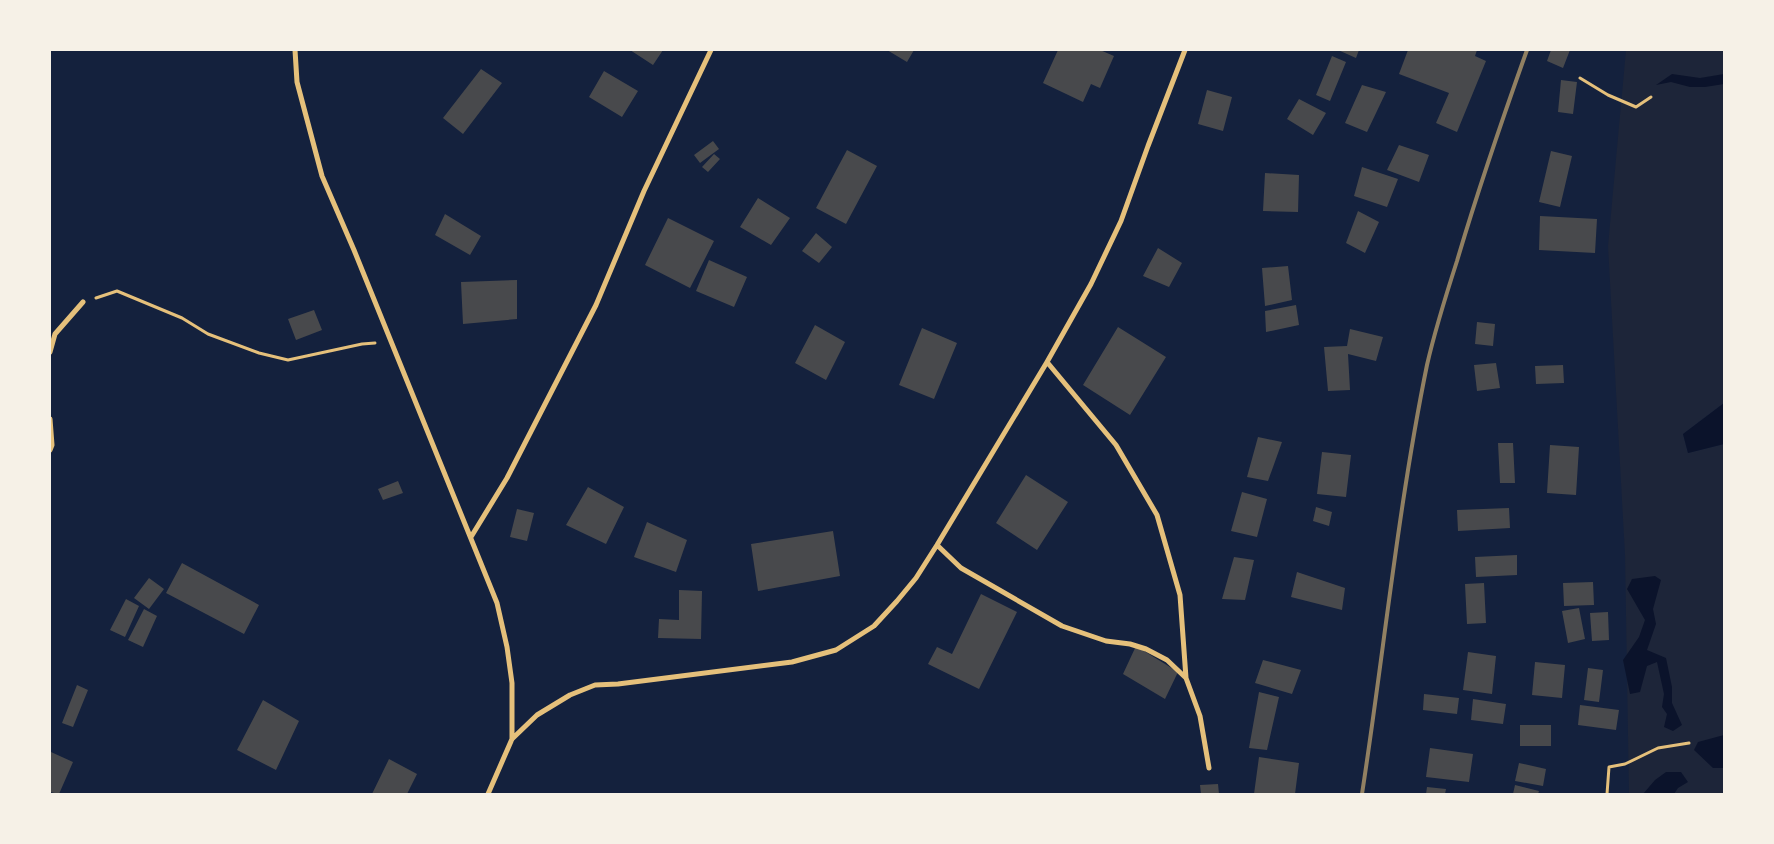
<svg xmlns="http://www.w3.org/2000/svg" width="1774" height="844" font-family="Lato,sans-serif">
<rect width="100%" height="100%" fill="#14213d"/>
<path fill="#1d2539" d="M1626,50h98v353l-41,31 5,19 36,-9v350h-95l-4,-239 -17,-309z"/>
<path fill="#0b132b" d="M1672,74l28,4 24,-4v10l-19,3h-15l-19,-5 -15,3z
M1724,403v41l-36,9 -5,-19z
M1655,576l6,4 -8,29 3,15 -9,26 19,8 6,29v16l10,22 -9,6 -9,-4 3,-13 -5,-7 2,-13 -7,-32 -10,4 -7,26 -10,2 -7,-34 16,-23 6,-17 -18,-31 5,-10z
M1724,735v33h-11l-19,-18 4,-8z
M1666,772h15l7,10 -10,6 -4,6h-31l12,-14z"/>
<path fill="#48494c" d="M630,50h33l-10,15z
M887,50h27l-7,12z
M1058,50h42l14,6 -14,32 -9,-4 -8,18 -40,-19z
M1338,50h21l-3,8z
M1408,50h69l-2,6 11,5 -29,71 -21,-9 13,-30 -50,-19z
M1551,50h19l-7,18 -16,-7z
M1332,56l14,6 -16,39 -14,-6z
M481,69l21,14 -39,51 -20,-16z
M604,71l34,20 -16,26 -33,-20z
M1561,80l16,2 -4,32 -15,-2z
M1362,85l24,7 -19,40 -22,-9z
M1207,90l25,7 -9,34 -25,-7z
M1299,99l27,14 -13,22 -26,-16z
M713,141l6,8 -19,14 -6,-8z
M1399,145l30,10 -10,27 -32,-12z
M847,150l30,16 -31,58 -30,-16z
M1551,151l21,5 -12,51 -21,-5z
M714,154l6,5 -12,13 -6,-5z
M1362,167l36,12 -11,28 -33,-11z
M1265,173l34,2 -1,37 -35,-1z
M758,198l32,20 -19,27 -31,-18z
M1358,211l21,11 -14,31 -19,-10z
M445,214l36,22 -11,19 -35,-20z
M1540,216l57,3 -2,34 -56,-3z
M668,218l46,23 -24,47 -45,-23z
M816,233l16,14 -13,16 -17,-12z
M1158,248l24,15 -13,24 -26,-11z
M709,260l38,17 -13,30 -38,-16z
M1288,266l4,34 -27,6 -3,-38z
M517,280v39l-54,5 -2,-42z
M1296,305l3,20 -33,7 -1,-21z
M314,310l8,20 -26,10 -8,-21z
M1477,322l18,2 -2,22 -18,-2z
M815,325l30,17 -19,38 -31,-17z
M1118,327l48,30 -36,58 -47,-30z
M922,328l35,15 -23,56 -35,-14z
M1350,329l33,8 -7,24 -28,-7 2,36 -22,1 -4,-44 23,-1z
M1496,363l4,25 -23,3 -3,-26z
M1563,365l1,18 -28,1 -1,-18z
M1258,437l24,5 -14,39 -21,-4z
M1498,443h15l2,40h-15z
M1550,445l29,2 -3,48 -29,-2z
M1322,452l29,3 -5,42 -29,-3z
M1026,475l42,27 -31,48 -41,-27z
M398,481l5,12 -20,7 -5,-11z
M588,487l36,20 -18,37 -40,-19z
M1242,492l25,7 -10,38 -26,-6z
M1316,507l16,5 -3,14 -16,-5z
M1509,508l1,20 -52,3 -1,-21z
M517,509l17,4 -7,28 -17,-4z
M647,522l40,18 -11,32 -42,-15z
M833,531l7,45 -82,15 -7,-47z
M1517,555v20l-41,2 -1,-20z
M1234,557l20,3 -9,40 -23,-1z
M182,563l77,42 -15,29 -78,-41z
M1297,572l48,16 -3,22 -51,-13z
M149,578l15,11 -15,20 -15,-11z
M1593,582l1,23 -30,1 -1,-23z
M1484,583l2,40 -19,1 -2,-40z
M679,590l23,1 -1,48 -43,-1 1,-19 20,1z
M981,594l36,18 -38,77 -51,-25 9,-17 15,7z
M126,599l13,7 -14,31 -15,-7z
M1579,608l6,31 -17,4 -6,-32z
M144,609l13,7 -14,31 -15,-7z
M1608,612l1,28 -17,1 -2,-28z
M1136,646l42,26 -13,27 -42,-25z
M1468,652l28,4 -4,38 -29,-4z
M1263,660l38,10 -9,24 -37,-11z
M1535,662l30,3 -3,33 -30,-3z
M1588,668l15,2 -4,32 -15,-2z
M77,685l11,5 -15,37 -11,-4z
M1259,692l20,5 -12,53 -18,-2z
M1424,694l35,4 -2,16 -34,-4z
M1473,699l33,5 -3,20 -32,-4z
M263,700l36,21 -23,49 -39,-20z
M1580,705l39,5 -3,20 -38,-5z
M1520,725h31v21h-31z
M1430,748l43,6 -4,28 -43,-5z
M51,752l22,10 -14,32 -9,-2z
M1259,757l40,6 -4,31h-41z
M389,759l28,15 -10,20h-35z
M1519,763l27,6 -3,17 -28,-5z
M1218,784l1,10h-18l-1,-9z
M1515,785l24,6 -1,3h-25z
M1427,787l19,2 -1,5h-19z"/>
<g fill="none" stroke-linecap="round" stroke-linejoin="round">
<path stroke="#e5c07b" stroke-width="3" d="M1580,78l28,17 28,12 15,-10
M96,298l21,-7 65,27 26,16 51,19 29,7 74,-16 13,-1
M1607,794l2,-27 16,-3 33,-16 31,-5"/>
<path stroke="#e5c07b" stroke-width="5" d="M295,50l2,32 25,94 32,74 143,353 10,44 5,36v56
M50,352l5,-18 28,-32
M1047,362l69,83 41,70 23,80 6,83
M50,419l2,26 -2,5
M471,537l36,-59 89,-173 48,-114 67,-141
M937,545l24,23 101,58 44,15 24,3 16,5 21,11 19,18 14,38 9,52
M488,794l24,-55 25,-24 33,-20 25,-10 23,-1 174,-22 44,-12 38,-24 23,-25 19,-23 21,-33 110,-183 44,-78 30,-63 27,-75 37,-96"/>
<path stroke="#918062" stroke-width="4" d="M1362,794c22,-143 36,-287 65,-429 8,-35 19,-70 30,-104 21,-71 45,-141 70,-211"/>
</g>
<rect width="1774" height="844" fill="none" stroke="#f6f1e7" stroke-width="102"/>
</svg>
